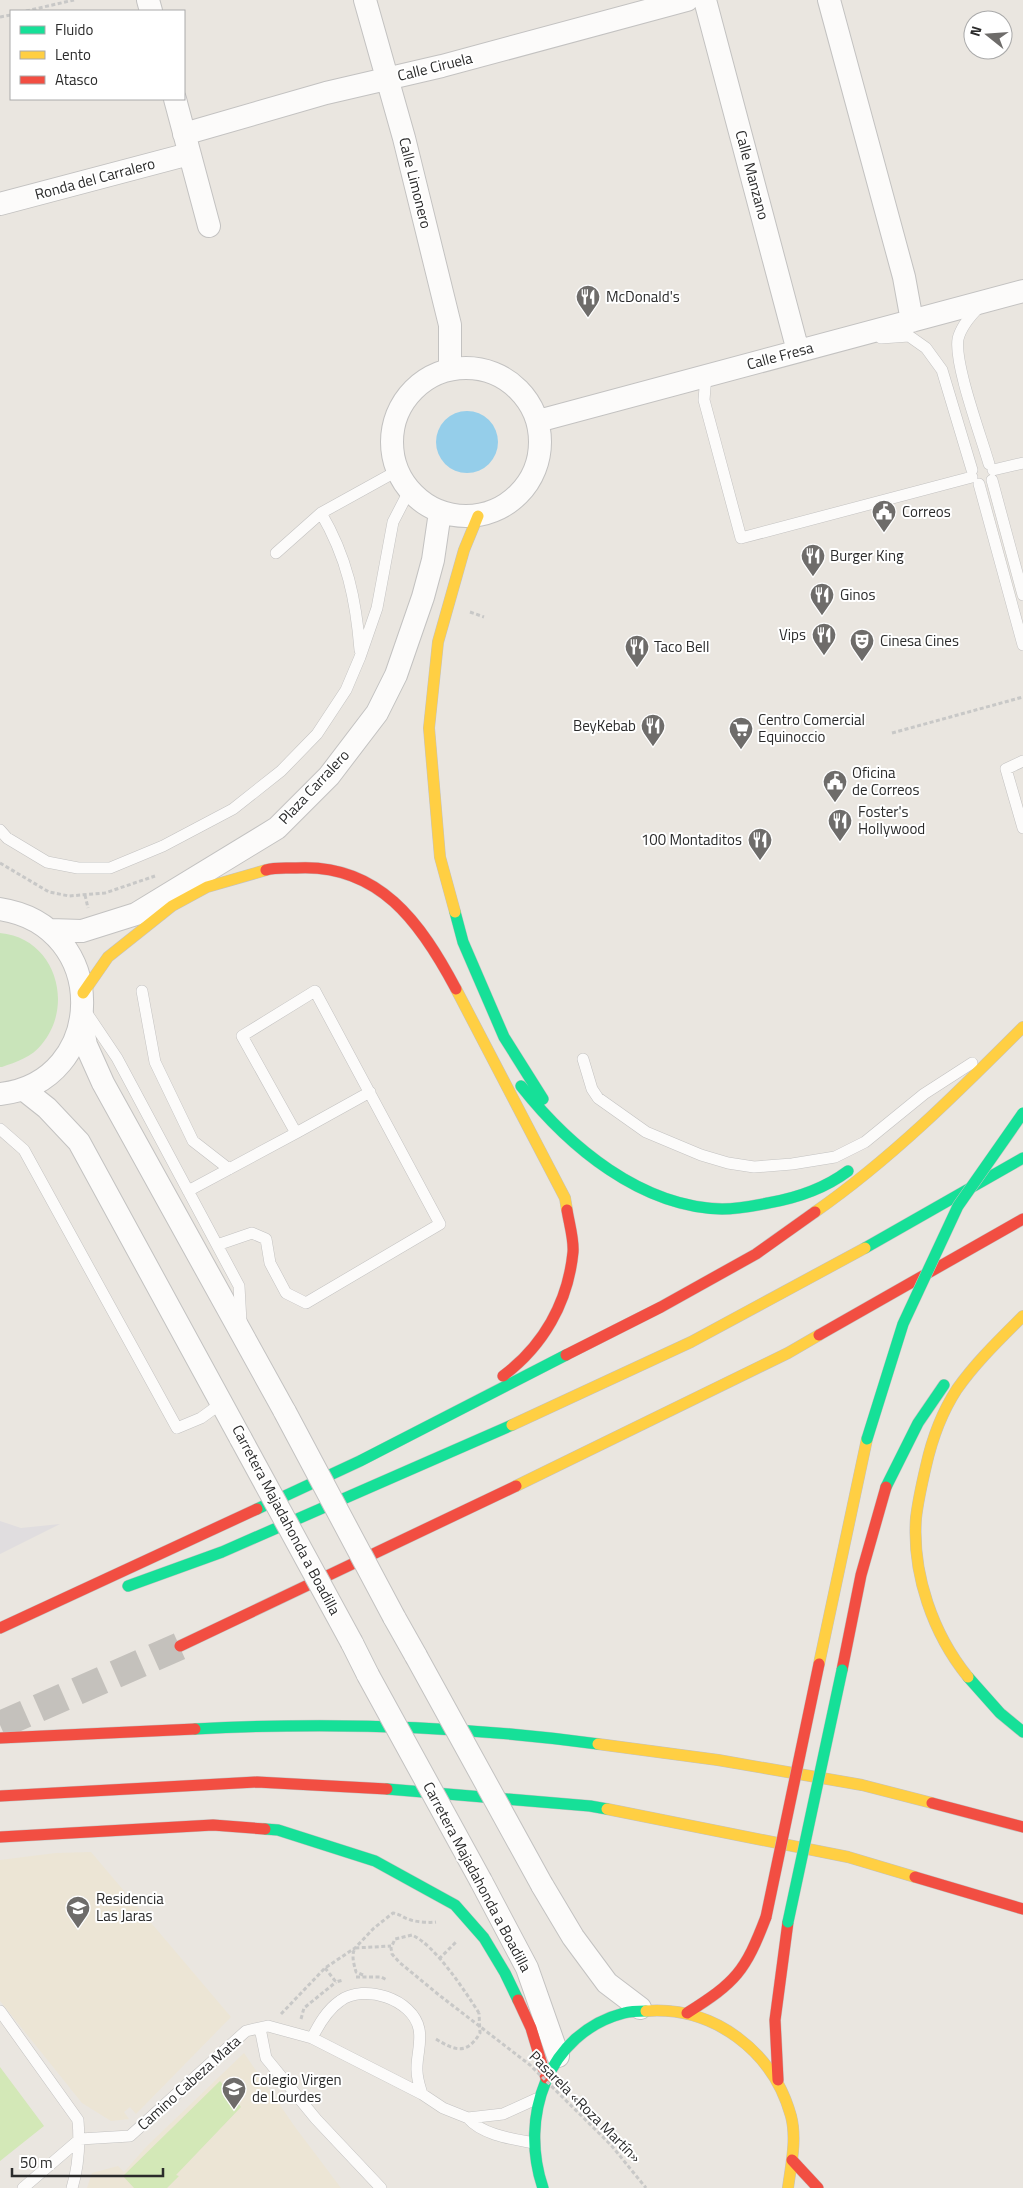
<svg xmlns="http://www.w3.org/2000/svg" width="1023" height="2188" font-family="'Titillium Web',sans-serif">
<rect width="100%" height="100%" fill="#eae6e0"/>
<path fill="#e0dddf" d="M0,1521l21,7 39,-4 -60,30z"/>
<path fill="#ece5d5" d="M91,1852l140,165 -95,97 -6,-7 -6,5 5,7 -18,2 -29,-18 -82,-102v-141l56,-7z
M244,2053l51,74 46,61h-254l5,-15 26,-7 6,6 22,-25z"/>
<path fill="#c9e4ba" d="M0,933c55,5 75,71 42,111 -10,13 -26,18 -40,23h-2z"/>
<path fill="#d3e8b7" d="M0,2067l44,59 -44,35z
M220,2081l21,26 -65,68 3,1 -12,12h-33l-11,-12z"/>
<path fill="#95ceea" d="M436 442a31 31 0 1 1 62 0a31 31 0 1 1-62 0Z"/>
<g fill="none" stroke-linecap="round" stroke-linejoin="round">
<path stroke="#c4c1bc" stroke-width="28" stroke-dasharray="28 14" stroke-linecap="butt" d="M0,1725l180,-79"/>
<defs>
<path id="lane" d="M980,306c-9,9 -19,20 -22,33 -4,25 23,97 31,125
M881,338l28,-2 17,12 16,22 30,100
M706,375l-2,25 37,138 231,-61
M993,470l30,-7
M992,480l31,115
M979,484l44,161
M321,513c26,44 35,87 39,137
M276,553l45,-40 76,-42
M1023,761l-17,8 17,59
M0,830l7,8 40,24 31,6h32l53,-22 70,-37 48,-38 36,-37 29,-44 14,-33 17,-49 16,-86 16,-31
M142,991l13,71 38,79 36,28
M84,1009l33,49 122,228 2,36
M583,1059l9,30 6,9 48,34 55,23 27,8 26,4 38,-3 43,-7 30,-15 59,-48 48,-31
M0,1129l24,21 153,278 24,-10 22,-16
M296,1133l74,-41
M188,1191l108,-58 -54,-97 73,-45 125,233 -134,79 -20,-10 -16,-30 -4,-24 -14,-6 -35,12
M0,2011l78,109c2,24 1,45 -6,68
M260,2028l6,30 50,61 65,69
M312,2038c7,-14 15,-28 28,-37 24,-18 73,-2 79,28 3,15 -3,28 -2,42 0,8 3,16 5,23
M468,2118c14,17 45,21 66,25
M23,2188l57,-49 50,-3 116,-105 22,-5 44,12 110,56 21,14 25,10 35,-4 33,-15"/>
<path id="street" d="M148,0l3,11
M365,0l39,138 46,187v44
M705,0l93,351
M829,0l75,277 8,44
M175,99l34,127
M184,134l142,-41 116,-27 245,-66
M0,204l189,-50
M392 442a74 74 0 1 1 148 0a74 74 0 1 1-148 0Z
M538,421l485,-130
M0,909c111,17 108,173 0,185
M50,930l32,1 54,-17 141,-86 52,-52 48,-63 19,-38 27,-78 10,-37 7,-48
M81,1020l5,25 17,38 182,329
M23,1089l24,19 32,34 162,297
M394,1617l22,39
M352,1643l16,32
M481,1881l46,87 31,88
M542,1885l31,52 34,46 33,25"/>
<path id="fast" d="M455,912l8,30 41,95 39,62
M521,1086c48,61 120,121 201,123 16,0 31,-3 46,-6 29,-5 56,-14 80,-32
M865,1248l158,-90
M886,1487l32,-64 26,-38
M257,1509l103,-48 206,-106
M128,1586l94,-34 290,-127
M968,1677l32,36 23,19
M195,1729c132,-7 271,-3 403,15
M387,1789l203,17 17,3
M265,1829l13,1 97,31 80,44 29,33 21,35 13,27
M543,2188c-24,-70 4,-155 81,-175 7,-2 15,-2 22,-2"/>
<path id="slow" d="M455,912l-15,-55 -11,-129 9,-86 26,-92 14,-34
M456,989l109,209 2,12
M83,993l25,-36 64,-51 35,-19 59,-17
M815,1212c76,-53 142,-119 208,-185
M512,1425l179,-83 174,-94
M516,1486l272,-133 31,-18
M819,1664l48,-225
M968,1677c-35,-43 -56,-103 -52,-159 2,-17 6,-35 10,-52 6,-27 16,-54 31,-77 19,-27 43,-50 66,-73
M598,1744l120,16 144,25 70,18
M607,1809l241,48 67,20
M646,2011c68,-5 127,40 145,105 6,23 0,49 -3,72"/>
<path id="jam" d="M266,870c9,-3 20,-2 30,-2 83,-5 125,55 160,121
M819,1335l204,-116
M566,1355l95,-48 95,-53 59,-42
M503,1376c40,-30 65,-73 70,-124 1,-13 -4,-29 -6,-42
M0,1628l257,-119
M180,1646l336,-160
M842,1670l19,-95 25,-88
M0,1738l195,-9
M0,1796l257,-14 130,7
M932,1803l91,24
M0,1837l213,-12 52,4
M915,1877l108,32
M518,2000l13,28 15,50
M687,2013c49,-31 58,-41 79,-96
M778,2080l-3,-60 13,-98
M792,2160l26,28"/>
</defs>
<use href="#lane" stroke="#c3c2c1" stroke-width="12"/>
<use href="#street" stroke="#c3c2c1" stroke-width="24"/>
<use href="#fast" stroke="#c3c2c1" stroke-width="12"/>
<use href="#slow" stroke="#c3c2c1" stroke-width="12"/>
<use href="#jam" stroke="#c3c2c1" stroke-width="12"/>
<path stroke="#c8c8c7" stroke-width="3" stroke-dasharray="4 2.5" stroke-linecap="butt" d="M26,11l48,-11
M0,17l11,-2
M470,612l14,5
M892,733l131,-36
M0,863l49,29 20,4 36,-3 50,-17
M85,895l3,13
M439,1959l18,-18
M325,1968l11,14 7,-2
M363,1975l-7,-3c-2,-8 -5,-16 -1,-24l36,-2
M356,1977h25l6,3
M281,2014l44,-46 30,-20 19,-20 19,-15c7,1 9,4 15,6 6,3 22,4 28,3
M301,2019l3,-11 32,-26
M436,2039c19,12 31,16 44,-6l-1,-20"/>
<use href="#lane" stroke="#fcfbfa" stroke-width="11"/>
<use href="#street" stroke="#fcfbfa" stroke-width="22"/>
<use href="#fast" stroke="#16e098" stroke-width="11"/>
<use href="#slow" stroke="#ffcf43" stroke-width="11"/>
<use href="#jam" stroke="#f24e42" stroke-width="11"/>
<defs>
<path id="street-bridge" d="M285,1412l109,205
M241,1439l111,204
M416,1656l126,229
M368,1675l113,206"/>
<path id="fast-bridge" d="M867,1439l36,-115 55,-118 65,-93
M788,1922l54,-252"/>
<path id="jam-bridge" d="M766,1917l53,-253"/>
</defs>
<use href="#street-bridge" stroke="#c3c2c1" stroke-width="24" stroke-linecap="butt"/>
<use href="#fast-bridge" stroke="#c5c4c1" stroke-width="12" stroke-linecap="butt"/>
<use href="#jam-bridge" stroke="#c5c4c1" stroke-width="12" stroke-linecap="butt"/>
<path stroke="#c8c8c7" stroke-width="3" stroke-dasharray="4 2.5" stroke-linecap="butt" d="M479,2013c-14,-22 -44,-68 -67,-78l-17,4 -4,9 1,6 7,8 40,33 91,70 81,80 35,43"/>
<use href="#street-bridge" stroke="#fcfbfa" stroke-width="22"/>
<use href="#fast-bridge" stroke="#16e098" stroke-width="11"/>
<use href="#jam-bridge" stroke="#f24e42" stroke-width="11"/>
</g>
<defs>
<symbol id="restaurant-pin" viewBox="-11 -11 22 30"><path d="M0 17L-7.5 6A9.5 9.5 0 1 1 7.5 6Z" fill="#6e6c6a" stroke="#fff"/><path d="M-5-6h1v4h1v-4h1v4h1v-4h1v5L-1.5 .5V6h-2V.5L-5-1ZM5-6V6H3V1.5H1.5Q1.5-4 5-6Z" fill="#fff"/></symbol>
<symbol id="civic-pin" viewBox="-11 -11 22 30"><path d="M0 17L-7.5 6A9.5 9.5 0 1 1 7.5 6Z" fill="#6e6c6a" stroke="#fff"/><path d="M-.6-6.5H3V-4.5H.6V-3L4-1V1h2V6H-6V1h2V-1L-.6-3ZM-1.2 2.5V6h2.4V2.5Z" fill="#fff"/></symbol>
<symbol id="theatre-pin" viewBox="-11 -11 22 30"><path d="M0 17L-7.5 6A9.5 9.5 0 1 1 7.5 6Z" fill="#6e6c6a" stroke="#fff"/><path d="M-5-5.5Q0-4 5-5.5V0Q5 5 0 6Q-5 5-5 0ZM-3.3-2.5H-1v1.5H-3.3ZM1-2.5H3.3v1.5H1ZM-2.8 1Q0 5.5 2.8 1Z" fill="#fff"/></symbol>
<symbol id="supermarket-pin" viewBox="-11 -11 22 30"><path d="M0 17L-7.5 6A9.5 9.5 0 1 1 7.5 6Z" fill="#6e6c6a" stroke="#fff"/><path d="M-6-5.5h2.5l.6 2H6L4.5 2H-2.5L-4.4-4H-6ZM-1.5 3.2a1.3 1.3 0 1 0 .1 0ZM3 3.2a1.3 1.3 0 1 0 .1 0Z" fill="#fff"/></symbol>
<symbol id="school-pin" viewBox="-11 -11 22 30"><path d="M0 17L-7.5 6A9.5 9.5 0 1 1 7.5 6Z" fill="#6e6c6a" stroke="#fff"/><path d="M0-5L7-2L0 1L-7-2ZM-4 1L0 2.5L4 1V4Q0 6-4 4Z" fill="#fff"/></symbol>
</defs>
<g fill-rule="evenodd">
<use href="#restaurant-pin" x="574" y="283" width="28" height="38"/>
<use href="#civic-pin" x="870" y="498" width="28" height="38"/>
<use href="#restaurant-pin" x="799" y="542" width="28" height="38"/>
<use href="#restaurant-pin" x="808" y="581" width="28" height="38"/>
<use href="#restaurant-pin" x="810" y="621" width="28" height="38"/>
<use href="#theatre-pin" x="848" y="627" width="28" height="38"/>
<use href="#restaurant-pin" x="623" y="633" width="28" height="38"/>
<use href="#restaurant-pin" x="639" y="712" width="28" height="38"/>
<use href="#supermarket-pin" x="727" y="715" width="28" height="38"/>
<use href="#civic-pin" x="821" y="768" width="28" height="38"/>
<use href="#restaurant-pin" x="826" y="807" width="28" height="38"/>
<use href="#restaurant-pin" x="746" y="826" width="28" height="38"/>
<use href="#school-pin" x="64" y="1894" width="28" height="38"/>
<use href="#school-pin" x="220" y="2075" width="28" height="38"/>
</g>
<g text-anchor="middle" stroke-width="4" stroke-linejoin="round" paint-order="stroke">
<g font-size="15" fill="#2b2b2b" stroke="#fff">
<text transform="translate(435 67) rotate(-14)" y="5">Calle Ciruela</text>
<text transform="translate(752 175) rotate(75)" y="5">Calle Manzano</text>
<text transform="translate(95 179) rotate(-15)" y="5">Ronda del Carralero</text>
<text transform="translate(415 183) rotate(76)" y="5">Calle Limonero</text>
<text transform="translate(780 356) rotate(-15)" y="5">Calle Fresa</text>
<text transform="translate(314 787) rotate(-47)" y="5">Plaza Carralero</text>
<text transform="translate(286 1520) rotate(62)" y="5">Carretera Majadahonda a Boadilla</text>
<text transform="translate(477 1877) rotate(62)" y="5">Carretera Majadahonda a Boadilla</text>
<text transform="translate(189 2083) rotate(-42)" y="5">Camino Cabeza Mata</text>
<text transform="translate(585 2107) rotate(45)" y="5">Pasarela «Roza Martín»</text>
</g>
<g font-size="15" fill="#2b2b2b" stroke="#fff" text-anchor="start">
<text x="606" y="302">McDonald's</text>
<text x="902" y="517">Correos</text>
<text x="830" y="561">Burger King</text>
<text x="840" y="600">Ginos</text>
<text x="806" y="640" text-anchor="end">Vips</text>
<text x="880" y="646">Cinesa Cines</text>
<text x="654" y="652">Taco Bell</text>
<text x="758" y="725">Centro Comercial<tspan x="758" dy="17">Equinoccio</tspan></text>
<text x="636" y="731" text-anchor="end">BeyKebab</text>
<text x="852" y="778">Oficina<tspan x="852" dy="17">de Correos</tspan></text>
<text x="858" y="817">Foster's<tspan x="858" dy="17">Hollywood</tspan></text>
<text x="742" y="845" text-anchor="end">100 Montaditos</text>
<text x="96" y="1904">Residencia<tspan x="96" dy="17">Las Jaras</tspan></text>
<text x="252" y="2085">Colegio Virgen<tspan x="252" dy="17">de Lourdes</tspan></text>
</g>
</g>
<rect x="10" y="10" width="175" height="90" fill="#ffffff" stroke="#aaaaaa"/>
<rect x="20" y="26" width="25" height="8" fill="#16e098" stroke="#aaaaaa"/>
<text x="55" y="35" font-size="15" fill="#2b2b2b">Fluido</text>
<rect x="20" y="51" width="25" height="8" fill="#ffcf43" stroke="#aaaaaa"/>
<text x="55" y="60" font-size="15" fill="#2b2b2b">Lento</text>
<rect x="20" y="76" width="25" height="8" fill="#f24e42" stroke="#aaaaaa"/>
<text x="55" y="85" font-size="15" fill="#2b2b2b">Atasco</text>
<g transform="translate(988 35) rotate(287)"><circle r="24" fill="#ffffff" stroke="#aaaaaa"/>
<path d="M0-4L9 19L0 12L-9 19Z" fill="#6e6c6a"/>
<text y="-8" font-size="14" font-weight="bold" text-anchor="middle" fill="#2b2b2b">N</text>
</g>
<path d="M12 2168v8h151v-8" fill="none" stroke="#2b2b2b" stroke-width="2.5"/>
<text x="20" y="2168" font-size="15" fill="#2b2b2b" stroke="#ffffff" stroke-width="4" paint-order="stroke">50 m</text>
</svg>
